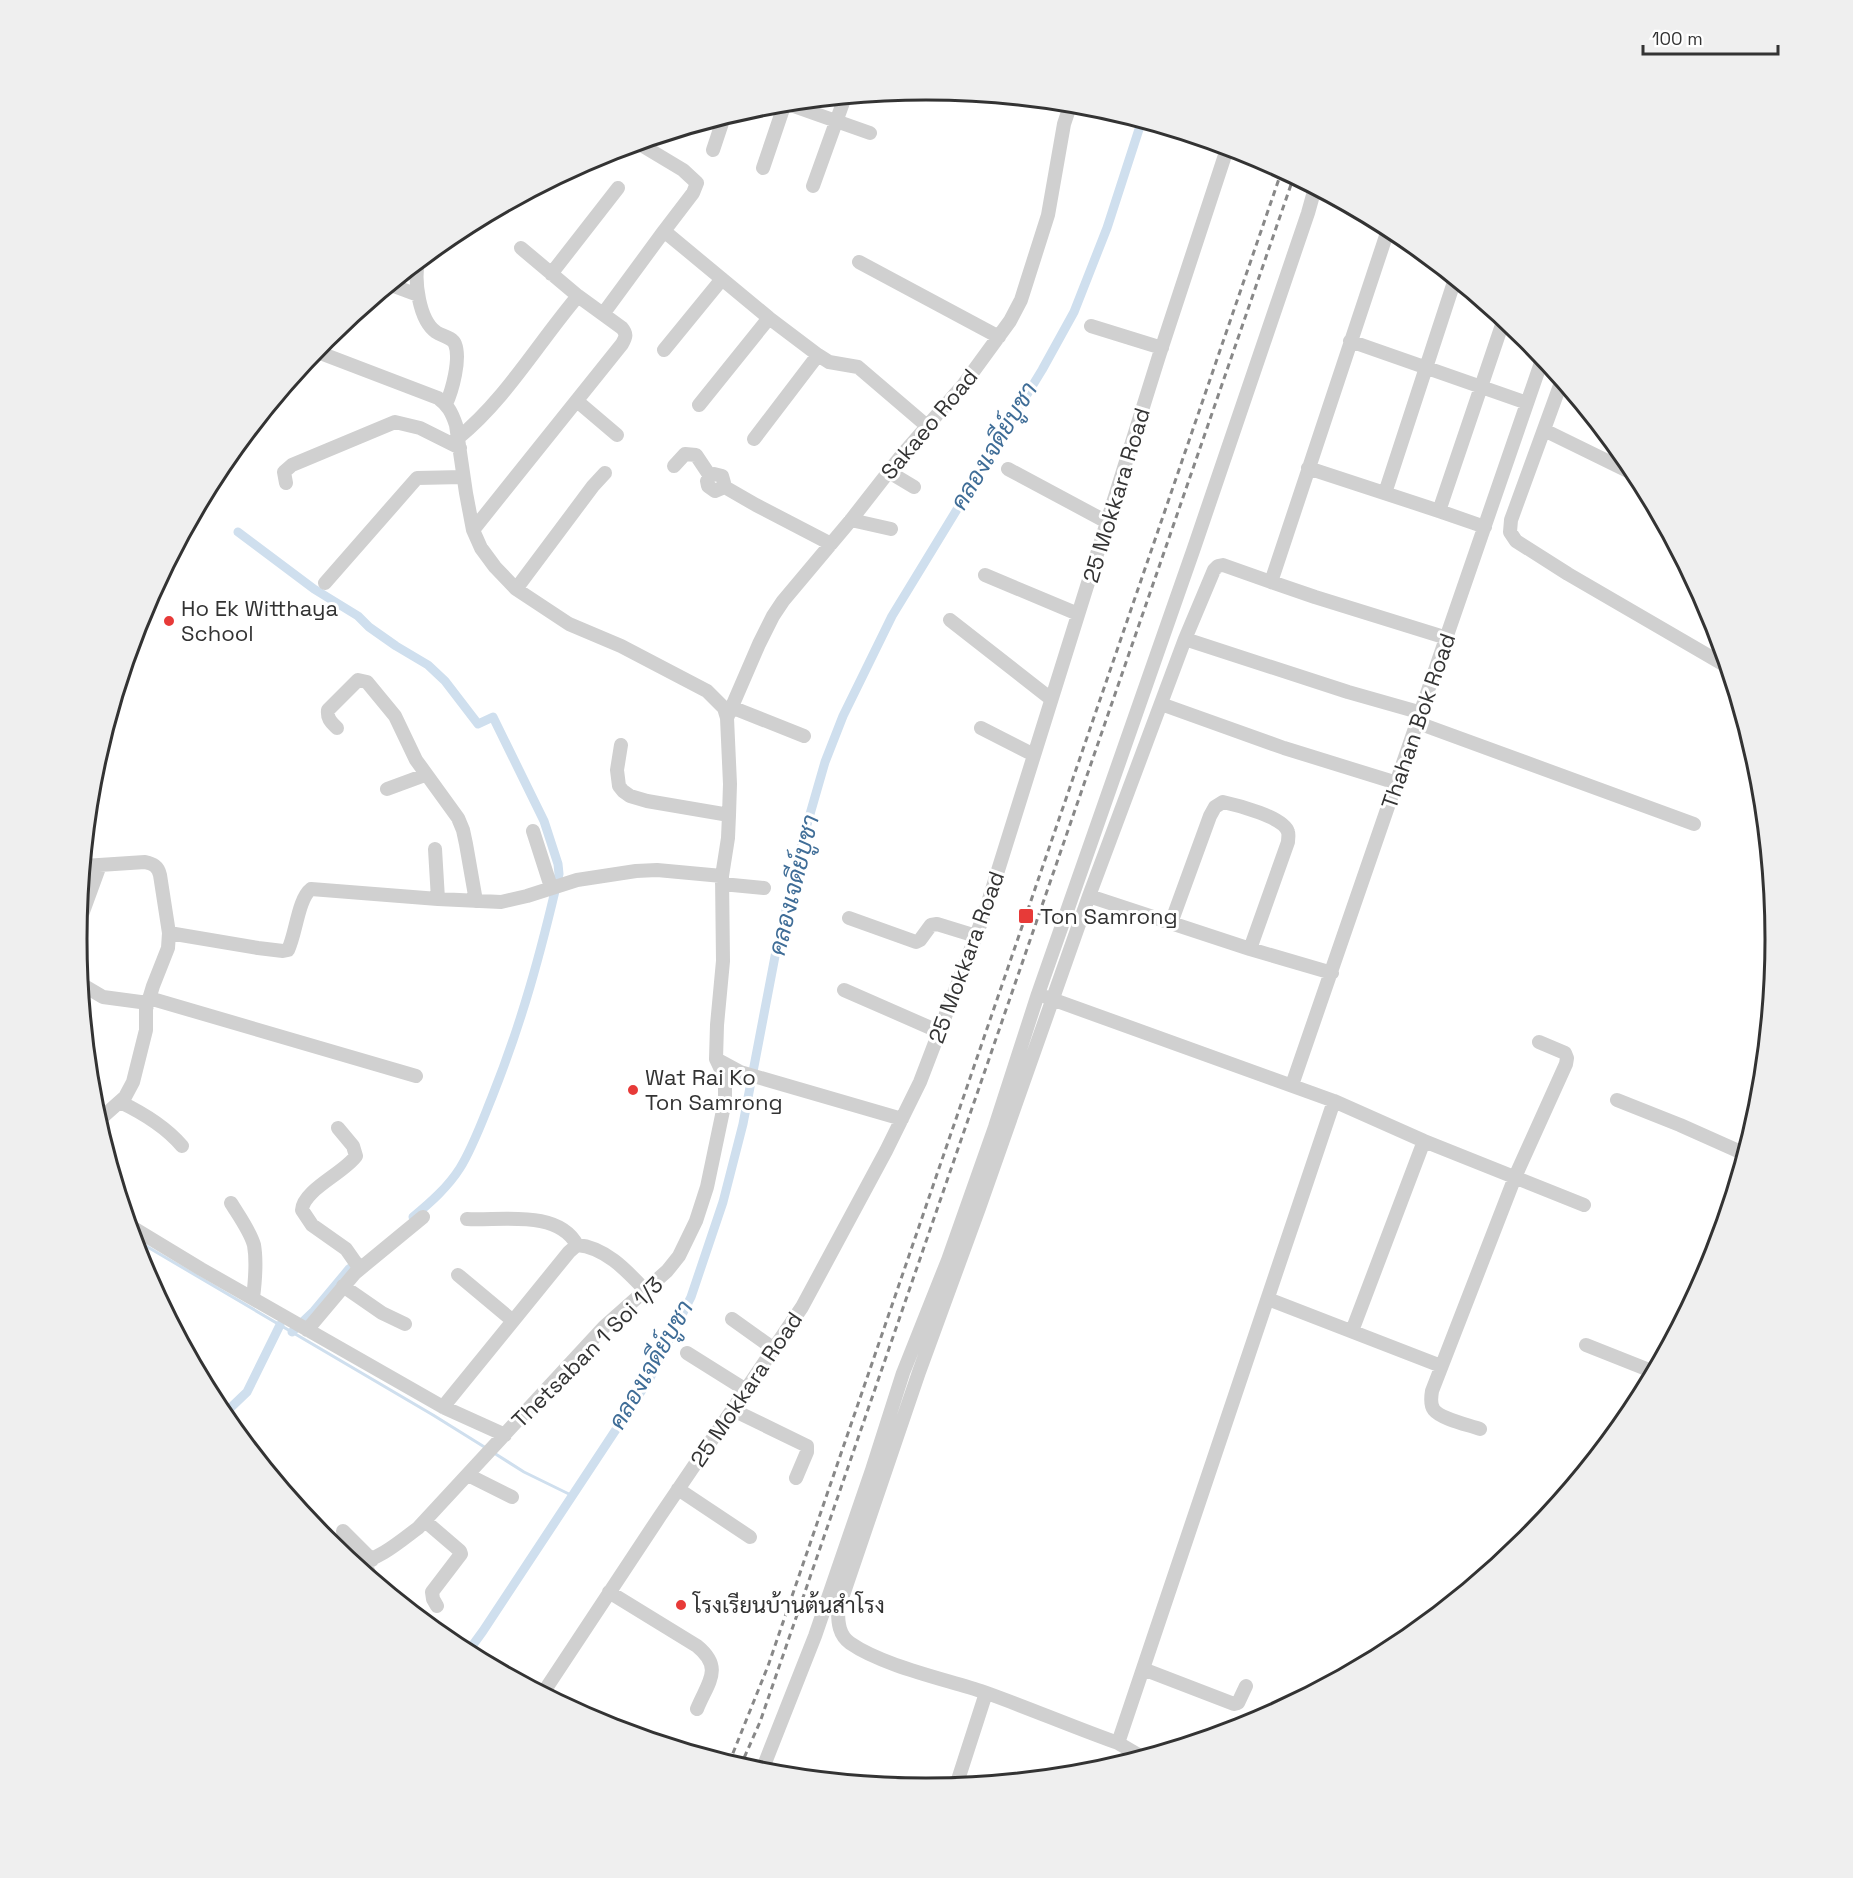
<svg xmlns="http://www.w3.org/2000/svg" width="1853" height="1878" font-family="'Space Grotesk',Sarabun,sans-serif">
<rect width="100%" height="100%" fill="#fff"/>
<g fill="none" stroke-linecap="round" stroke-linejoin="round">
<path stroke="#cfdfee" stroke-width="3" d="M134,1239l299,176 53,33
M494,1453l30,19 49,24"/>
<path stroke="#cfdfee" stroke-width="9" d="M238,532l76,57 44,27 11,11 27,19 32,19 17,16 33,43 15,-7 51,104 14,43 1,10c-18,78 -37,148 -67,223 -9,22 -19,50 -32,71 -12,19 -29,34 -47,49
M292,1332l22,-21 35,-42 10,-7
M223,1415l24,-23 33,-67
M467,1653l16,-22 167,-253 41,-81 32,-95 20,-78 33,-173 30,-123 19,-66 18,-46 49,-100 150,-246 32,-58 33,-84 35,-108"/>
<path stroke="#d0d0d0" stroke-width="14" d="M638,143l45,27 14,13 -4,10 -29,38 105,87 49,37 11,7 29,5 69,59
M713,150l11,-33
M763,168l22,-65 85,30
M813,186l32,-89
M418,262c-4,19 1,58 18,70 6,4 16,5 19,12 6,15 -3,47 -9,60
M859,262l140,75
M551,274l67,-86
M391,285l27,10
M603,314l61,-83
M1091,326l71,22
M1350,341l177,62
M664,350l58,-71
M315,351l123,47c10,7 14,15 18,27l10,68 7,37 8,18 14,19 21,22 53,35 52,22 86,45 17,17 3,10 3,66 -1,31 -1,23 -6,38 1,85 -6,64 -1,34 9,19v23l-18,86 -11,34 -17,35 -12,15 -63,56 -186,201c-20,15 -38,31 -63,36
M1562,380l-51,140 -1,12 6,9 52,33 160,93
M577,401l40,34
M699,405l70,-87
M1544,430l94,46
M458,438c48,-39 80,-95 120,-142
M754,439l64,-84
M674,466l11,-12 11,1 14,21 -3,5 1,5 7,5 7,-3 2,-5 -2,-7 -8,-2 -4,2
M1308,468l131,43 46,16
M1008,469l99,53
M889,472l25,15
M286,483l-2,-11 8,-7 103,-43 25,6 40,20
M723,486l33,19 75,39
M1385,493l70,-214
M1439,511l65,-192
M851,520l40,9
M473,530l149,-186c4,-7 5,-10 0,-16l-44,-32 -57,-48
M985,575l93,39
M1271,582l44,15 132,41
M325,583l92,-105 46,-1
M516,589l77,-103 12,-13
M950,620l101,79
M1185,639l163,53 74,21
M1161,704l123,44 113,35
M731,707l73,29
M727,718l32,-74 14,-28 10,-15 68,-81 50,-64 63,-72 46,-63 11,-21 27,-85 16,-91 7,-21
M1418,723l276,101
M337,728c-6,-6 -10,-9 -9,-18l30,-30 9,2 28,34 21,44 42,58 5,12 3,14 10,57
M981,728l53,27
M621,745l-4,25 2,16 4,5 7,5 17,5 82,14
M387,789l38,-14
M533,831l18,56
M435,849l3,50
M84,866l61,-4c8,2 13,4 15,13l9,58 -1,15 -15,38 -7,23v21l-13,52 -8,15 -27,24
M722,884l42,4
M1089,896l161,53 82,24
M81,917l19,-52
M849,918l67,24 4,-2 11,-15 6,-1 39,12
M1171,923l39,-107 5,-9 8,-5c14,3 61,15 65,30 1,3 0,6 0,10l-38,107
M169,933l89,15 25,3 5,-1c8,-16 10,-51 23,-61l127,10 63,3 26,-6 50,-16 59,-9 21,-1 65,6
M81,984l22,13 45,6
M844,990l96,42
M1046,997l288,104 90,40 160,64
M149,998l267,78
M716,1059l24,13 162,47
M1292,1085l251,-728
M1617,1100l63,25 65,29
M1334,1101l-216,642c-45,-16 -89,-35 -134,-51 -39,-13 -101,-26 -134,-49 -11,-8 -12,-20 -12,-33l81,-238 60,-164 110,-312 96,-257 29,-69 4,-4 5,-1 48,17 118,-355
M120,1102c23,11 45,24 62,44
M338,1128l15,18 3,10c-12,17 -53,34 -54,54l10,15 34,24 14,20
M231,1203c8,13 19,28 23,42 3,17 1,37 -1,53
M467,1219c33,2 91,-10 110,26
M130,1226l71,43 242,138 62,28
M458,1275l55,46
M343,1286l39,27 23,11
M1268,1299l173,67
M732,1319l42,30
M307,1330l48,-57 68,-56
M1352,1331l72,-190
M1586,1345l68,27
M687,1353l59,37
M1654,1371l17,-31
M443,1407l126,-155 8,-7c28,2 50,26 68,45
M733,1410l74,36v6l-11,26
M1480,1429c-11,-4 -39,-10 -46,-19 -4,-5 -3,-13 -2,-19l83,-214 51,-113 1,-6 -2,-5 -26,-11
M468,1475l44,22
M678,1489l72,48
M425,1521l35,30 1,3 -29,38 1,7 4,7
M343,1531l29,29
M334,1547l17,-7
M363,1562l9,16
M609,1592l88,54c27,22 11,36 0,63
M1143,1669l91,35 4,-1 8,-17
M543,1693l117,-177 142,-209 84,-156 34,-69 65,-170 174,-556 69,-210
M1118,1743l24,14
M761,1773l54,-137 57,-166 31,-97 45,-113 47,-133 43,-133 156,-446 114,-335 7,-25
M956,1786l30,-93"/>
<path stroke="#888" stroke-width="3" stroke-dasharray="6 4.5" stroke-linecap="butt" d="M729,1763l39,-97 514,-1496
M740,1767l20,-45 534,-1546"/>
</g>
<g fill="#e73a38" stroke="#fff" stroke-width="2">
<circle cx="169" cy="621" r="6"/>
<rect x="1018" y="908" width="16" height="16" rx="3"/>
<circle cx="633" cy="1090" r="6"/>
<circle cx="681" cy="1605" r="6"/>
</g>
<g text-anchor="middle" stroke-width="6" stroke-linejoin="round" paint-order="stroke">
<g font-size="22" fill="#333" stroke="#fff">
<text transform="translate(929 424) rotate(-50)" y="8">Sakaeo Road</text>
<text transform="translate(1116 495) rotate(-73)" y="8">25 Mokkara Road</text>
<text transform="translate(1418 721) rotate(-71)" y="8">Thahan Bok Road</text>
<text transform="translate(966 957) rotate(-70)" y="8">25 Mokkara Road</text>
<text transform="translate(587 1352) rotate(-45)" y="8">Thetsaban 1 Soi 1/3</text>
<text transform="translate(746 1389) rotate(-56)" y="8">25 Mokkara Road</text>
</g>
<g font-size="22" fill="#333" stroke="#fff" text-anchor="start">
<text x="181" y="616">Ho Ek Witthaya<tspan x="181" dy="25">School</tspan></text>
<text x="1040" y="924">Ton Samrong</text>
<text x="645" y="1085">Wat Rai Ko<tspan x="645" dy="25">Ton Samrong</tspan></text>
<text x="693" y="1613">โรงเรียนบ้านต้นสำโรง</text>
</g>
<g font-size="24" font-style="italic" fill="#3f6d97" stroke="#fff">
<text transform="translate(994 446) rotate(-59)" y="8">คลองเจดีย์บูชา</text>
<text transform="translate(794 885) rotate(-76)" y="8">คลองเจดีย์บูชา</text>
<text transform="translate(651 1365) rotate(-60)" y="8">คลองเจดีย์บูชา</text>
</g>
</g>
<path d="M0 0H1853V1878H0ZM87 939a839 839 0 1 1 1678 0a839 839 0 1 1-1678 0Z" fill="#efefef" fill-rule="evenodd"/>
<path fill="none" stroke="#333" stroke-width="3" d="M87 939a839 839 0 1 1 1678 0a839 839 0 1 1-1678 0Z"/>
<path d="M1643 45v9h135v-9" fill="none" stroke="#333333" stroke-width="3"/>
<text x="1652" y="45" font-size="18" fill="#333333" stroke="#ffffff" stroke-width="4.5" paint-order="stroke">100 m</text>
</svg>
